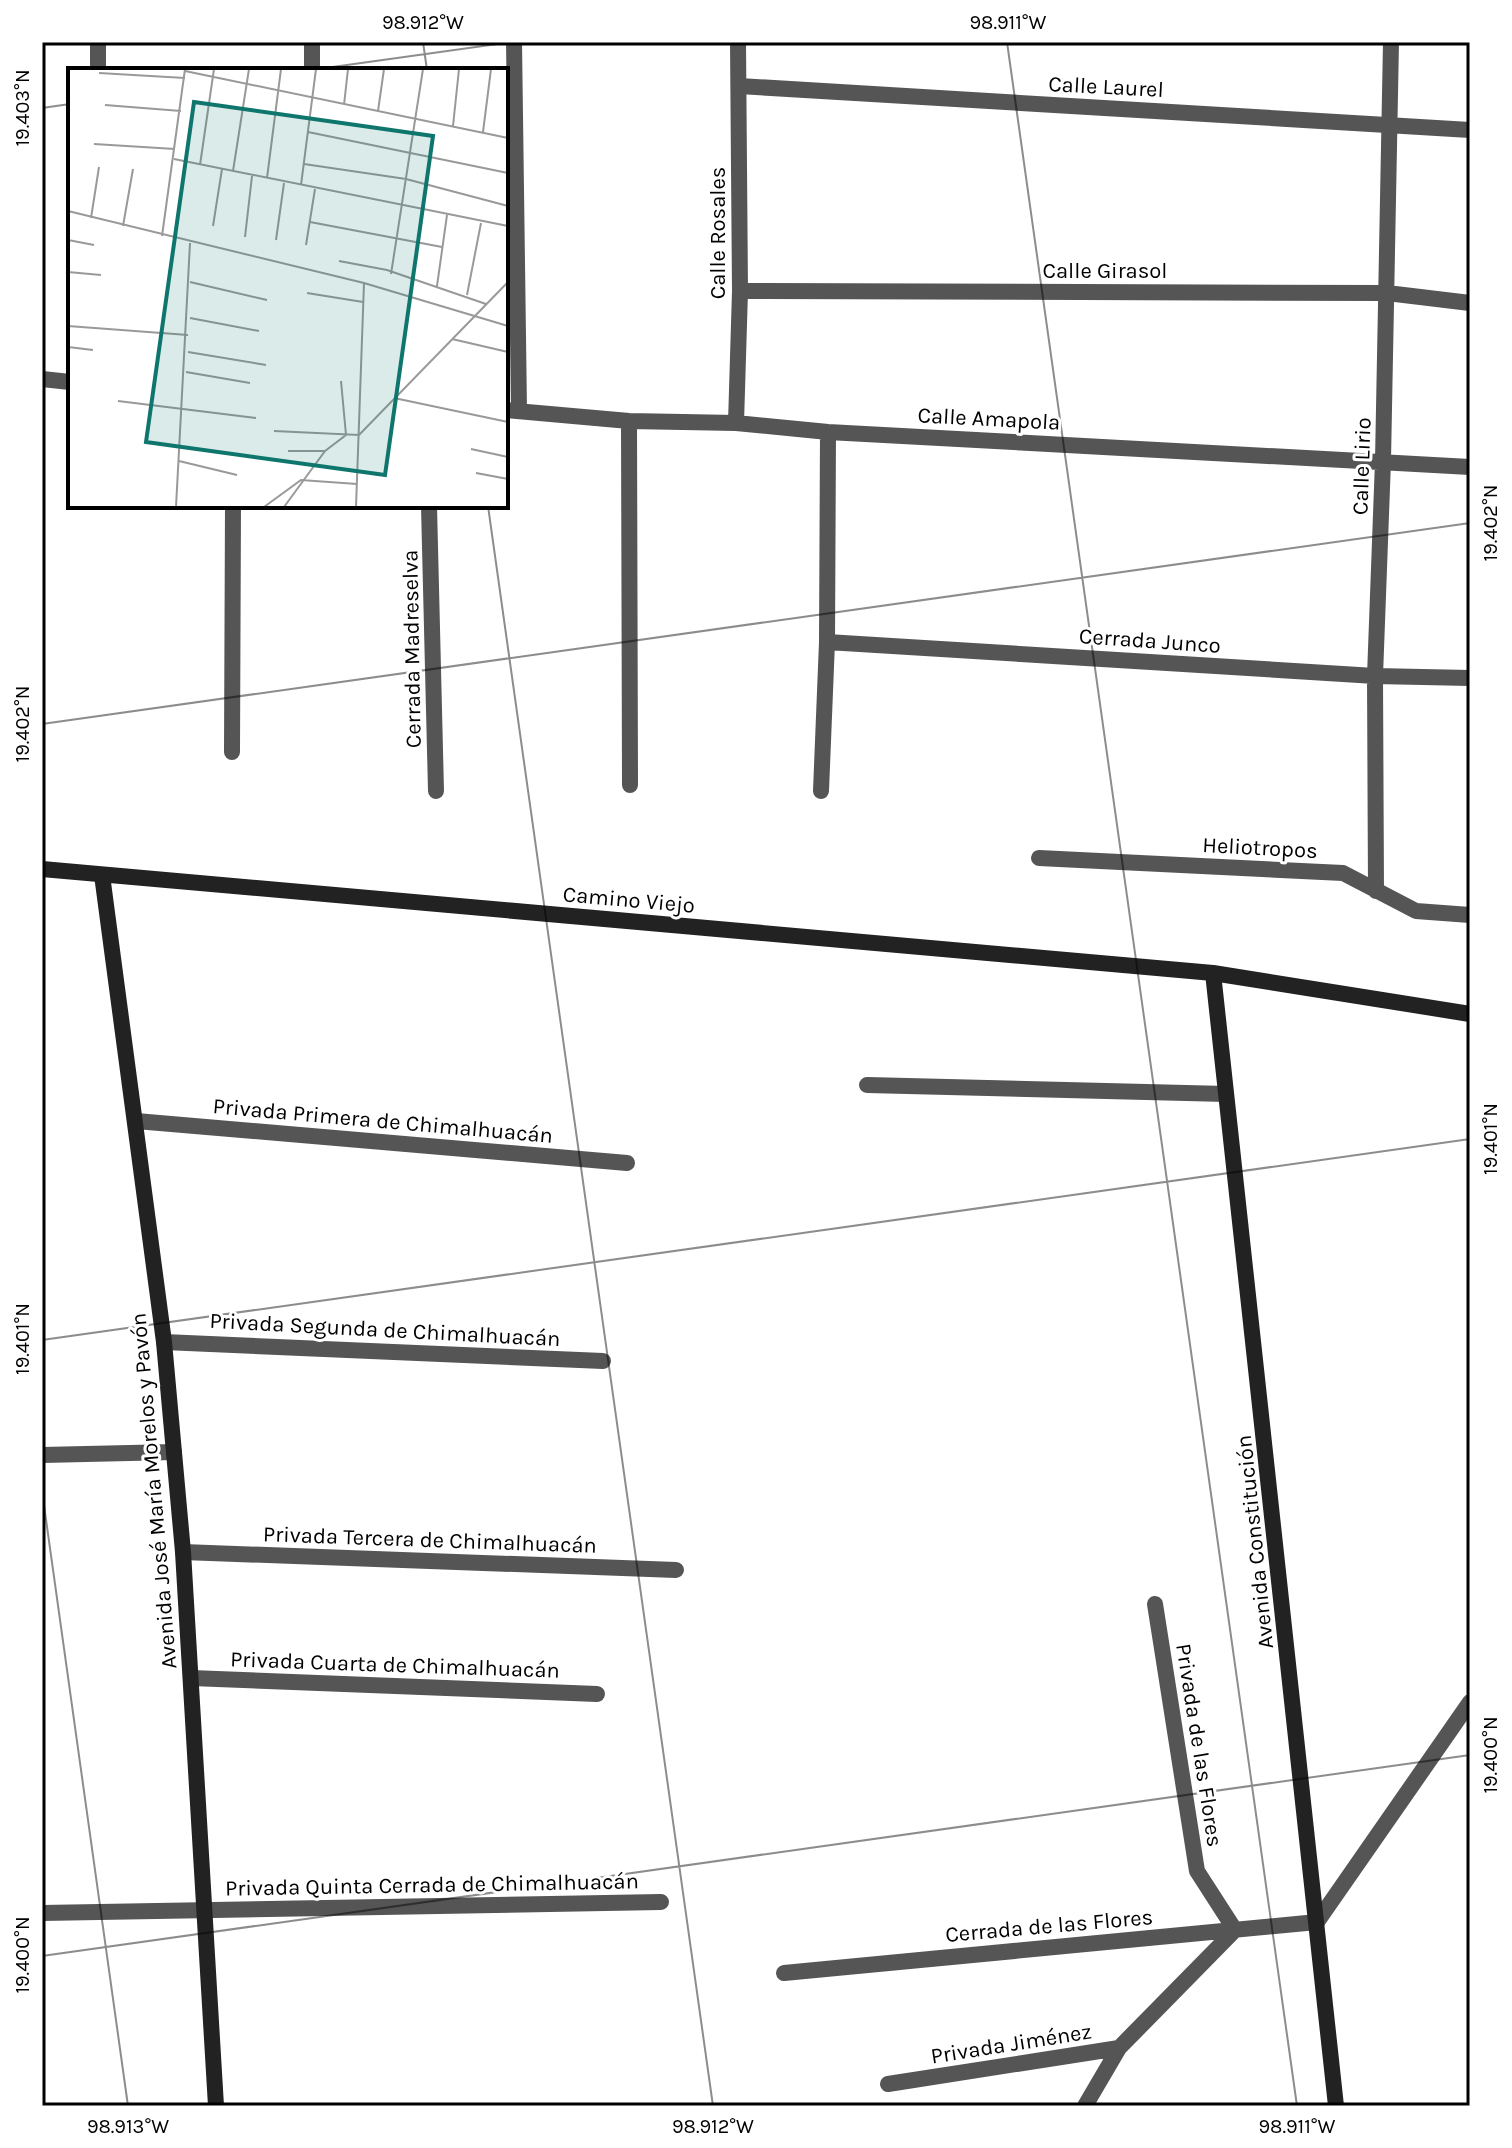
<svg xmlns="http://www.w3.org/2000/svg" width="1512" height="2148" font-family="Karla,sans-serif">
<rect width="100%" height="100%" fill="#fff"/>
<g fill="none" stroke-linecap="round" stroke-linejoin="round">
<path stroke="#555" stroke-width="16" d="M514,42l5,368
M98,70v-28
M312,70v-28
M739,86l731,44
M740,291l647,2 83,10
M42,379l28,3
M506,410l123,11 107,2 92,9 642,35
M629,421l1,364
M736,423l4,-132 -2,-249
M429,506l7,285
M827,642l548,34 95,2
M232,752l1,-246
M821,791l6,-149 1,-210
M1039,858l304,15 73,38 54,4
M1376,891l-1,-215 8,-215 8,-419
M867,1085l359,9
M136,1121l491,42
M164,1342l439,19
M42,1455l132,-3
M183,1552l493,18
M191,1678l406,16
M42,1913l619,-11
M784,1973l533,-51 153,-220
M888,2084l231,-36 116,-118 -38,-59 -42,-267
M1085,2106l34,-58"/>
<path stroke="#222" stroke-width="16" d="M42,869l1171,104 257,41
M102,875l62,467 19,210 33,554
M1213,973l123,1133"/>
</g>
<path fill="none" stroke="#000" stroke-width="2" stroke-opacity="0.45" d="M423,42l4,28M1007,42l290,2064M311,70l200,-28M42,108l28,-4M488,506l225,1600M42,724l1428,-201M42,1340l1428,-201M42,1491l86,615M42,1956l1428,-201"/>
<g text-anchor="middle" stroke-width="6" stroke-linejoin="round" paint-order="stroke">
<g font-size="22" fill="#000" stroke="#fff">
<text transform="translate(1106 86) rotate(3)" y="8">Calle Laurel</text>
<text transform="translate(717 233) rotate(-90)" y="8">Calle Rosales</text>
<text x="1105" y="278">Calle Girasol</text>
<text transform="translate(989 418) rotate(3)" y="8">Calle Amapola</text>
<text transform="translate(1361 466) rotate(-88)" y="8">Calle Lirio</text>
<text transform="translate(1150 640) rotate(4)" y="8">Cerrada Junco</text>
<text transform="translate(411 649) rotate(-91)" y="8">Cerrada Madreselva</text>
<text transform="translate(1260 847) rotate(3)" y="8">Heliotropos</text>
<text transform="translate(629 899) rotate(5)" y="8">Camino Viejo</text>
<text transform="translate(383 1120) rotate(5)" y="8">Privada Primera de Chimalhuacán</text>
<text transform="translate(385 1329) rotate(3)" y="8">Privada Segunda de Chimalhuacán</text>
<text transform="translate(153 1491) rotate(-95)" y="8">Avenida José María Morelos y Pavón</text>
<text transform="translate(430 1539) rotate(2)" y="8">Privada Tercera de Chimalhuacán</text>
<text transform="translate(1254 1542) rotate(-96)" y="8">Avenida Constitución</text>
<text transform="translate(395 1664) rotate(2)" y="8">Privada Cuarta de Chimalhuacán</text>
<text transform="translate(1200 1745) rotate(81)" y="8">Privada de las Flores</text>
<text transform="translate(432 1884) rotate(-1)" y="8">Privada Quinta Cerrada de Chimalhuacán</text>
<text transform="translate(1049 1925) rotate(-5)" y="8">Cerrada de las Flores</text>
<text transform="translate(1011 2043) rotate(-9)" y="8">Privada Jiménez</text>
</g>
</g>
<g transform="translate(68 68)">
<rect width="440" height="440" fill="#fff"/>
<path fill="none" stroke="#999" stroke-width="2" d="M117,3l323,67M31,5l86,5M37,37l76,6M276,37l4,-36M310,43l6,-42M385,58l6,-57M240,64l200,41M415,64l8,-63M26,76l81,5M106,91l334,67M236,96l102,15 102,27M132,97l14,-96M165,103l16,-102M199,110l14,-109M233,117l15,-116M0,143l296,72 144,43M23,150l8,-51M242,154l132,25M55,158l10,-57M145,158l9,-57M94,168l23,-167M177,169l7,-61M0,172l26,5M208,172l8,-57M238,177l9,-56M271,193l48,9 99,34M0,204l33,3M323,206l32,-205M122,214l77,18M369,218l10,-71M239,225l56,9M399,227l14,-72M122,250l69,13M0,258l120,9M384,271l56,13M0,279l25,3M120,284l78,13M118,304l64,11M326,330l114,24M50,333l138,17M206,363l85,4 149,-153M403,381l37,8M220,383h37l21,-16 -5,-54M111,393l58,14M408,405l32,6M108,439l14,-264M196,439l37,-27 56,4M216,439l41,-56M288,439l8,-224"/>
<path fill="#0f766e" fill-opacity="0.15" stroke="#0f766e" stroke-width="4" d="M126,34l239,34 -48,339 -239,-33z"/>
<rect width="440" height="440" fill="none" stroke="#000" stroke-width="4"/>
</g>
<rect width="1512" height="2148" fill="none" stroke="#ffffff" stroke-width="88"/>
<rect x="44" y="44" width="1424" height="2060" fill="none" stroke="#000" stroke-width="3"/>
<g font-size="20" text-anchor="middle" fill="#000">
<text x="423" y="29">98.912°W</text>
<text x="1008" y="29">98.911°W</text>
<text transform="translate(22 108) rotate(-90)" y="7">19.403°N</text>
<text transform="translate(1490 523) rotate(-90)" y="7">19.402°N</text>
<text transform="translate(22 724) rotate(-90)" y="7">19.402°N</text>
<text transform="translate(1490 1139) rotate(-90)" y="7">19.401°N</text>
<text transform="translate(22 1339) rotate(-90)" y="7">19.401°N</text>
<text transform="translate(1490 1755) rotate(-90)" y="7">19.400°N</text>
<text transform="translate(22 1955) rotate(-90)" y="7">19.400°N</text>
<text x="128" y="2133">98.913°W</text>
<text x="713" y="2133">98.912°W</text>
<text x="1297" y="2133">98.911°W</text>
</g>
</svg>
